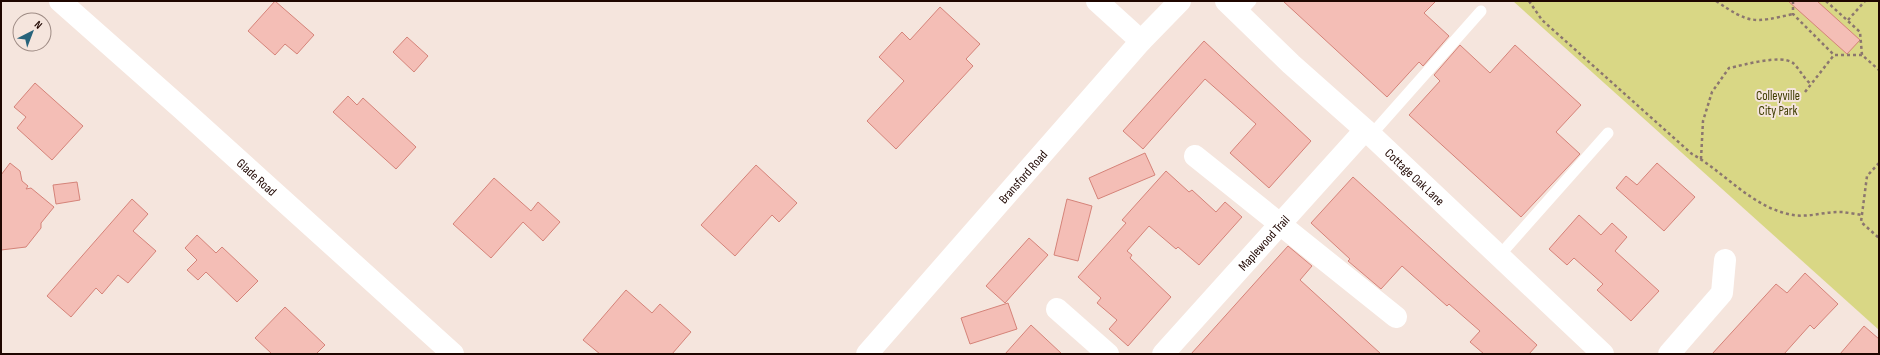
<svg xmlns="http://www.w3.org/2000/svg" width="1880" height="355" font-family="'Sofia Sans Condensed',sans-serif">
<rect width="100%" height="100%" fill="#f5e5dd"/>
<path fill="#d9d785" d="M1513,1h366v329z"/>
<path fill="#f4beb6" stroke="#d58379" d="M275,1l39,34 -17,19 -12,-10 -10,11 -27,-24z
M1283,1h153l-12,12 25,23 -26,30 -4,-4 -32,35z
M1788,1h29l43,39 -13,14z
M940,7l40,37 -14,15 7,7 -77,83 -29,-28 37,-40 -25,-24 23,-25 8,8z
M407,37l21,19 -14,16 -21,-20z
M1204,41l107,100 -42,47 -39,-35 26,-29 -51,-45 -62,70 -20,-18z
M1460,45l30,28 25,-28 66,60 -25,27 24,22 -59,63 -112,-102 31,-34 -6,-6z
M35,83l48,43 -31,34 -35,-32 9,-11 -12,-10z
M348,96l9,9 6,-7 53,49 -20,22 -63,-57z
M1145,153l10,22 -57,24 -9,-21z
M10,163l10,8 2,10 6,5 -2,3 5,-1 23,19 -13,16v5l-15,19 -25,3v-75z
M1657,163l38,34 -31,34 -48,-43 10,-12 11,9z
M756,165l41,38 -18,19 -7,-7 -37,41 -34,-31z
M1166,171l23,21 3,-2 24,22 9,-10 17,15 -43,48 -21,-18 -2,2 -27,-23 -22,25 5,4 -2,3 41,39 -43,49 -19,-17 8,-9 -20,-17 4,-5 -23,-21 48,-54 -4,-3z
M1353,177l184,168 -8,9h-45l-14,-12 10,-11 -31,-27 -2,2 -45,-40 -21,23 -33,-28 2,-2 -39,-36z
M494,178l37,33 7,-9 22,20 -17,19 -20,-19 -32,36 -38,-34z
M77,182l3,18 -24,4 -3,-19z
M132,199l16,15 -15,17 23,20 -28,32 -10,-8 -16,19 -6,-6 -25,29 -24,-21z
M1067,199l25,7 -14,55 -24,-6z
M1579,215l22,20 11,-12 15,14 -12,14 44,40 -28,30 -34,-31 6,-6 -29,-26 -7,7 -18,-16z
M197,235l19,18 6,-6 36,34 -21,21 -31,-30 -8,8 -11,-10 10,-10 -12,-12z
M1029,238l19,17 -43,48 -19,-17z
M1288,246l24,20 -12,14 81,74h-190z
M1805,273l33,31 -24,25 -4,-4 -26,29h-72l64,-70 11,9z
M626,290l26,23 8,-9 31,28 -19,22h-72l-17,-14z
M1008,303l9,26 -47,15 -9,-26z
M285,307l40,38 -9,9h-44l-17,-16z
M1031,325l31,29h-57z
M1864,326l15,13v15h-39z"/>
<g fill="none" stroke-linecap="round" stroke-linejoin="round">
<path stroke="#8b766f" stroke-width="2.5" stroke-dasharray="3 3" stroke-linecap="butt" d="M1529,1l13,19 150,134c32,18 58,51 96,60 19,5 36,-3 55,-2 6,1 13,2 19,3
M1716,1c34,23 37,22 77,13
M1793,1v13l41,41h28
M1826,1l34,31 2,23 17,15
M1848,20l17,-19
M1805,92l29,-37
M1701,159l2,-38 9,-29 17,-24c15,-3 52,-14 64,-5 6,5 11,16 18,21
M1879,163l-12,13 -6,46 18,16"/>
<path stroke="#fff" stroke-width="11" d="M1239,14l12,-13
M1371,135l110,-124
M1499,256l109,-123"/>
<g stroke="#fff" stroke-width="22">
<path d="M1097,1l44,40"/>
<path id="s1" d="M1226,1l65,63 80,71 232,219"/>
<path d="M1195,156l201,161"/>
<path d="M1057,309l51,45"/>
<path id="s2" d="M1163,354l202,-224"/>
<path d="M1669,354l53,-61 3,-33"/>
</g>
<path stroke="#fff" stroke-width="22" id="s3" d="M867,354l274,-313 39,-40"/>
<path stroke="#fff" stroke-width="22" id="s4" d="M60,1l122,108 271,245"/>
</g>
<g text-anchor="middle" stroke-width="4" stroke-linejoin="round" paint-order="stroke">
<g font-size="13" fill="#3e3c00" stroke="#f5e5dd">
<text x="1778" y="100">Colleyville<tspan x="1778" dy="15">City Park</tspan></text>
</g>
<g font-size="13" fill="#1f0600" stroke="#f5e5dd">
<text dy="5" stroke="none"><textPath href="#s3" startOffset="236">Bransford Road</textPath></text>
<text dy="5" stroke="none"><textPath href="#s4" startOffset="264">Glade Road</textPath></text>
<text dy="5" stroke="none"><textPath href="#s1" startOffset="258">Cottage Oak Lane</textPath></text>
<text dy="5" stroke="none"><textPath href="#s2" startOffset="150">Maplewood Trail</textPath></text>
</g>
</g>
<rect width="1880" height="355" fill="none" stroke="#1f0600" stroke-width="4"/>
<g transform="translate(32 32) rotate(42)"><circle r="19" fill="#f5e5dd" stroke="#9f8c85"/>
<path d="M0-3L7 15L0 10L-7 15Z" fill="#27637b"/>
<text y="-6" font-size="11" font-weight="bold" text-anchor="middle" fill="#1f0600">N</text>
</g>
</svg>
